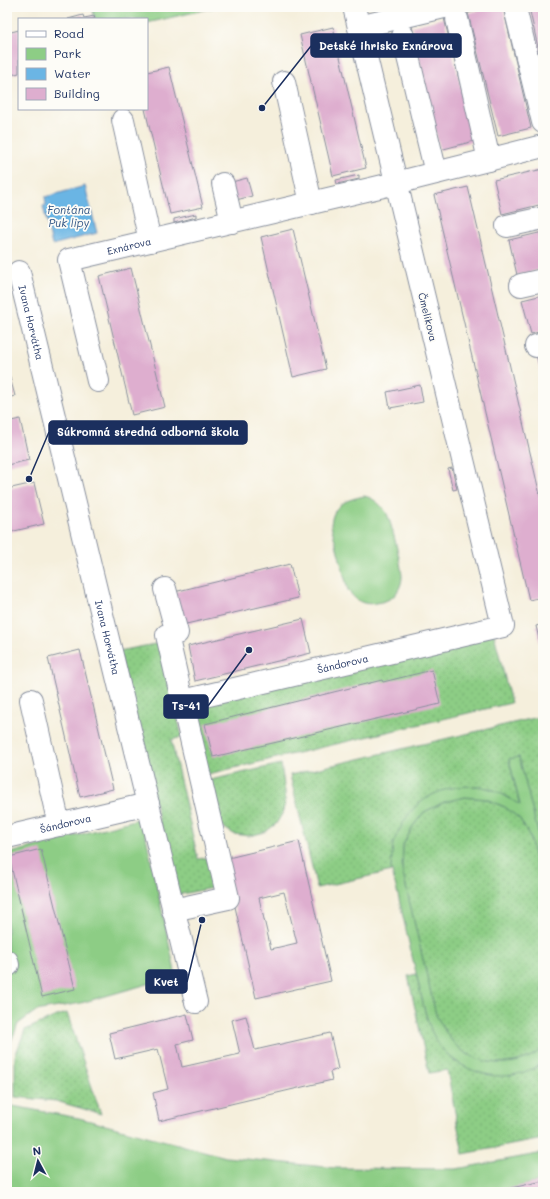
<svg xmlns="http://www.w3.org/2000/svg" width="550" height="1199" font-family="Mali,sans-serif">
<defs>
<pattern id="grass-dots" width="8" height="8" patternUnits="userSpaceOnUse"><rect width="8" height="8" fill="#8dcd85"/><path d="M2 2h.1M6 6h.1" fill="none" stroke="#79b075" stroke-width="1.8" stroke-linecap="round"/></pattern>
</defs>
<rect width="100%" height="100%" fill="#fdfcf7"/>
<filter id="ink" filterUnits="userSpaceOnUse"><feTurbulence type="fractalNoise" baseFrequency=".025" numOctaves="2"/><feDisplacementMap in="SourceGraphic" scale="8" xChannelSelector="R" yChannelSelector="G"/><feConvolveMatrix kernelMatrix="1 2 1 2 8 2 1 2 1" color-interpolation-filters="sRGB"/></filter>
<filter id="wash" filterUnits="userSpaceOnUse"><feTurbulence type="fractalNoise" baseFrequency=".012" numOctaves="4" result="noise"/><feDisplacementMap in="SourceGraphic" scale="16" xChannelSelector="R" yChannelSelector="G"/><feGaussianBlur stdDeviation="0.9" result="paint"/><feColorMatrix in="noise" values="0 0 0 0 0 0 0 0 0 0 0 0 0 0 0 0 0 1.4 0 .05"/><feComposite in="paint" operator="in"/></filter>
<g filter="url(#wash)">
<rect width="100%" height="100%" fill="#f5efdc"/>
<path fill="url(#grass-dots)" stroke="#547e72" d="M494,634l17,69 -307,72 -10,-71z
M160,643l22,94 -11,3 27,119 13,-2 6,30 -40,8 -58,-244z
M543,716v137l-24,-96 -10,3 11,46 -12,-9 -19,-9 -70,15 -28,64 1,4 -75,17 -27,-113z
M281,764l4,28v12l-3,10 -6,10 -11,8 -16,4 -15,-2 -13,-8 -15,-45z
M465,797l20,2 20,8 15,12 10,18 13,56v155c-25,23 -69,19 -90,-6 -7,-8 -12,-18 -17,-27l-34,-145 1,-25 10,-19 11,-14 20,-10z
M416,974l11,46 28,42 78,7 10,-6v76l-80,15 -16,-84 -18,3 -21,-97z
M67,1013l34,101 -45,-13 -41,-4v-41l10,-26 29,-13z"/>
<path fill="#8dcd85" stroke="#547e72" d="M92,7h125l-70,16v-4h-52z
M364,496c10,2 16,8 22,16 5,8 16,55 16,65 0,5 -2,11 -5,15 -4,7 -13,10 -21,11 -13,3 -21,-3 -28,-13l-17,-65c2,-21 15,-25 33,-29z
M519,757l24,96v40l-13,-56 -10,-18 -15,-12 -19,-8 -21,-2 -21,5 -20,10 -11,14 -10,19 -1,25 34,145c5,9 10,19 17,27 21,25 65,29 90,6v15c-18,11 -37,16 -58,11 -18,-4 -34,-14 -45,-28 -13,-16 -18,-49 -23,-69 -9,-36 -16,-73 -26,-109 1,-8 1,-17 2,-25 2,-5 5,-10 7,-14 15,-34 52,-48 87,-41 12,3 23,11 33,17l-11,-46z
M142,818l34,158 -95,27 -45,8 -18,13 -9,23 -2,30v-223z
M7,1105l72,13 147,39 110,11 120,1 87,-16v28l-48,11h-488z"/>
<path fill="#6bb5e4" stroke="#4372a1" d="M85,186l12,47 -45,12 -9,-39 3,-1 -1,-8z"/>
<g id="blocks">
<path fill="#deaecf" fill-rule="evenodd" d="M492,7h11l28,121 -33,8 -30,-123z
M529,7h14v57l-3,-8z
M83,15l1,3 10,-2 1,3h-27z
M444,18l30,123 -34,9 -28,-124z
M333,27l33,141 -33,8 -33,-141z
M19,30v43l-12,3v-43z
M169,67l34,140 -33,7 -25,-105h2v-37z
M543,169v35l-41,10 -8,-34z
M359,175v4l-22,5 -1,-4z
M247,178l5,18 -20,5 -4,-18z
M468,187l75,321v89l-14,3 -95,-405z
M196,214v3l-22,6v-4z
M293,229l33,140 -33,8 -32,-140z
M543,232v37l-26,6 -8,-35z
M131,268l34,139 -33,8 -33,-139z
M543,295v36l-12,3 -9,-34z
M543,356v18l-2,1 -4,-17z
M7,366l8,30 -8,2z
M420,385l3,17 -33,6 -3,-16z
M20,419l9,41 -22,5v-43z
M452,468l5,21 -4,1 -5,-21z
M34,483l10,41 -34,8 -3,-11v-32z
M290,564l8,34 -116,27 -8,-33z
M303,619l8,34 -116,28 -7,-35z
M543,624v28h-1l-6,-26z
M80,650l33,139 -33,8 -32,-139z
M432,670l8,34 -227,53 -8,-33 177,-44 1,2z
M299,841l32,140 -75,17 -32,-139zM284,892l13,51 -26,6 -12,-51z
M41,849l34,140 -33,8 -33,-140z
M187,1014l6,26 -16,4 5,23 58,-13 -8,-34 14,-4 9,34 75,-17 8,36 -8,3 2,8 -173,41 -6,-28 15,-4 -10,-40 -43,10 -6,-26z
M543,1181v11h-45v-1z"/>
</g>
</g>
<g filter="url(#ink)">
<use href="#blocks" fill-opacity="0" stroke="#888f9d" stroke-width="1"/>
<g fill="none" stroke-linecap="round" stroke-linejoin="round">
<defs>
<g id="minor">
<path d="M515,8l28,114"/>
<path d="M457,19l32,141"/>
<path d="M359,27l85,-20"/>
<path d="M403,36l33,137"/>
<path d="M284,82l27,121"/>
<path d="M123,120l27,121"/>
<path d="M223,184l9,38"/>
<path d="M507,226l36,-8"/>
<path id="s1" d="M19,272l177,730"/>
<path d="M521,285l22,-5"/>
<path d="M536,346l7,-2"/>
<path id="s2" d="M98,381l-29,-121 327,-77 147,-37"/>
<path d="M165,589l12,44 -10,2 61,263 -55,12"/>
<path d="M31,700l28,125"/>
<path id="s3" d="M183,701l320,-75 -149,-619"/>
<path id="s4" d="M7,837l141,-33"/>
<path d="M7,961l1,4"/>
</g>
</defs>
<use href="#minor" stroke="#888f9d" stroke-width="24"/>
<use href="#minor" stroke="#fff" stroke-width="22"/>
</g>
</g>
<g text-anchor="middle" stroke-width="3.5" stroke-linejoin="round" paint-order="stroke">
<g font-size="10" fill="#1b2f5e" stroke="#fdfcf7">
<text dy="4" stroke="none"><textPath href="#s2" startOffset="186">Exnárova</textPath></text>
<text transform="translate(428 317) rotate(76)" y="4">Čmelíkova</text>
<text dy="4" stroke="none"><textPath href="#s1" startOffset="52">Ivana Horvátha</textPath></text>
<text dy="4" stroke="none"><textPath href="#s1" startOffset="376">Ivana Horvátha</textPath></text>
<text dy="4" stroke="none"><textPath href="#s3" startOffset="164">Šándorova</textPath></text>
<text dy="4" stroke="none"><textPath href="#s4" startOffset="60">Šándorova</textPath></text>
</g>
<g font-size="11" font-style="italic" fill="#335786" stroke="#fdfcf7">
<text x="69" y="214">Fontána<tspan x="69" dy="13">Puk lipy</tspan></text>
</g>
</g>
<path fill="none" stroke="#1b2f5e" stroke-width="1.5" d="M262 108L311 46M29 479L49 432M249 650L208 706M202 920L187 982"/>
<g fill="#1b2f5e" stroke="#fdfcf7" stroke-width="1.5">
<circle cx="262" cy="108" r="4"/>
<circle cx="29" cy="479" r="4"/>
<circle cx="249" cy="650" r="4"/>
<circle cx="202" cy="920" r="4"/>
</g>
<g fill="#1b2f5e" stroke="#1b2f5e" stroke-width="1.5">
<rect x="311" y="34" width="150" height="23" rx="4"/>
<rect x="49" y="421" width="198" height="23" rx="4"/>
<rect x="164" y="695" width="44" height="23" rx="4"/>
<rect x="146" y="970" width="41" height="23" rx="4"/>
</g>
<g font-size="11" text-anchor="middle" font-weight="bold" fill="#fff">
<text x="386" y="50">Detské ihrisko Exnárova</text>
<text x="148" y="436">Súkromná stredná odborná škola</text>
<text x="186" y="710">Ts-41</text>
<text x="166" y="986">Kvet</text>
</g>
<rect width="550" height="1199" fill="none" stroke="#fdfcf7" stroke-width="24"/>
<rect x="18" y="18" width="130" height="92" fill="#fdfcf7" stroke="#a3aaba"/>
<rect x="26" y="31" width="20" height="6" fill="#ffffff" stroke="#a3aaba"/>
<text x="54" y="38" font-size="12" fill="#1b2f5e">Road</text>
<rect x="26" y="48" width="20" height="12" fill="#8dcd85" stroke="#a3aaba"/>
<text x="54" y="58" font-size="12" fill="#1b2f5e">Park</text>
<rect x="26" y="68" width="20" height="12" fill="#6bb5e4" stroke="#a3aaba"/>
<text x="54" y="78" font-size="12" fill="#1b2f5e">Water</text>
<rect x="26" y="88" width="20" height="12" fill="#deaecf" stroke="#a3aaba"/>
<text x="54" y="98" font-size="12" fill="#1b2f5e">Building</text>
<g transform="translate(38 1161) rotate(353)" stroke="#fdfcf7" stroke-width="3" paint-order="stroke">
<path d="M0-3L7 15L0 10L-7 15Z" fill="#1b2f5e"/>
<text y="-6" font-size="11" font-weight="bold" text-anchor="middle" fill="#1b2f5e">N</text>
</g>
</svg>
